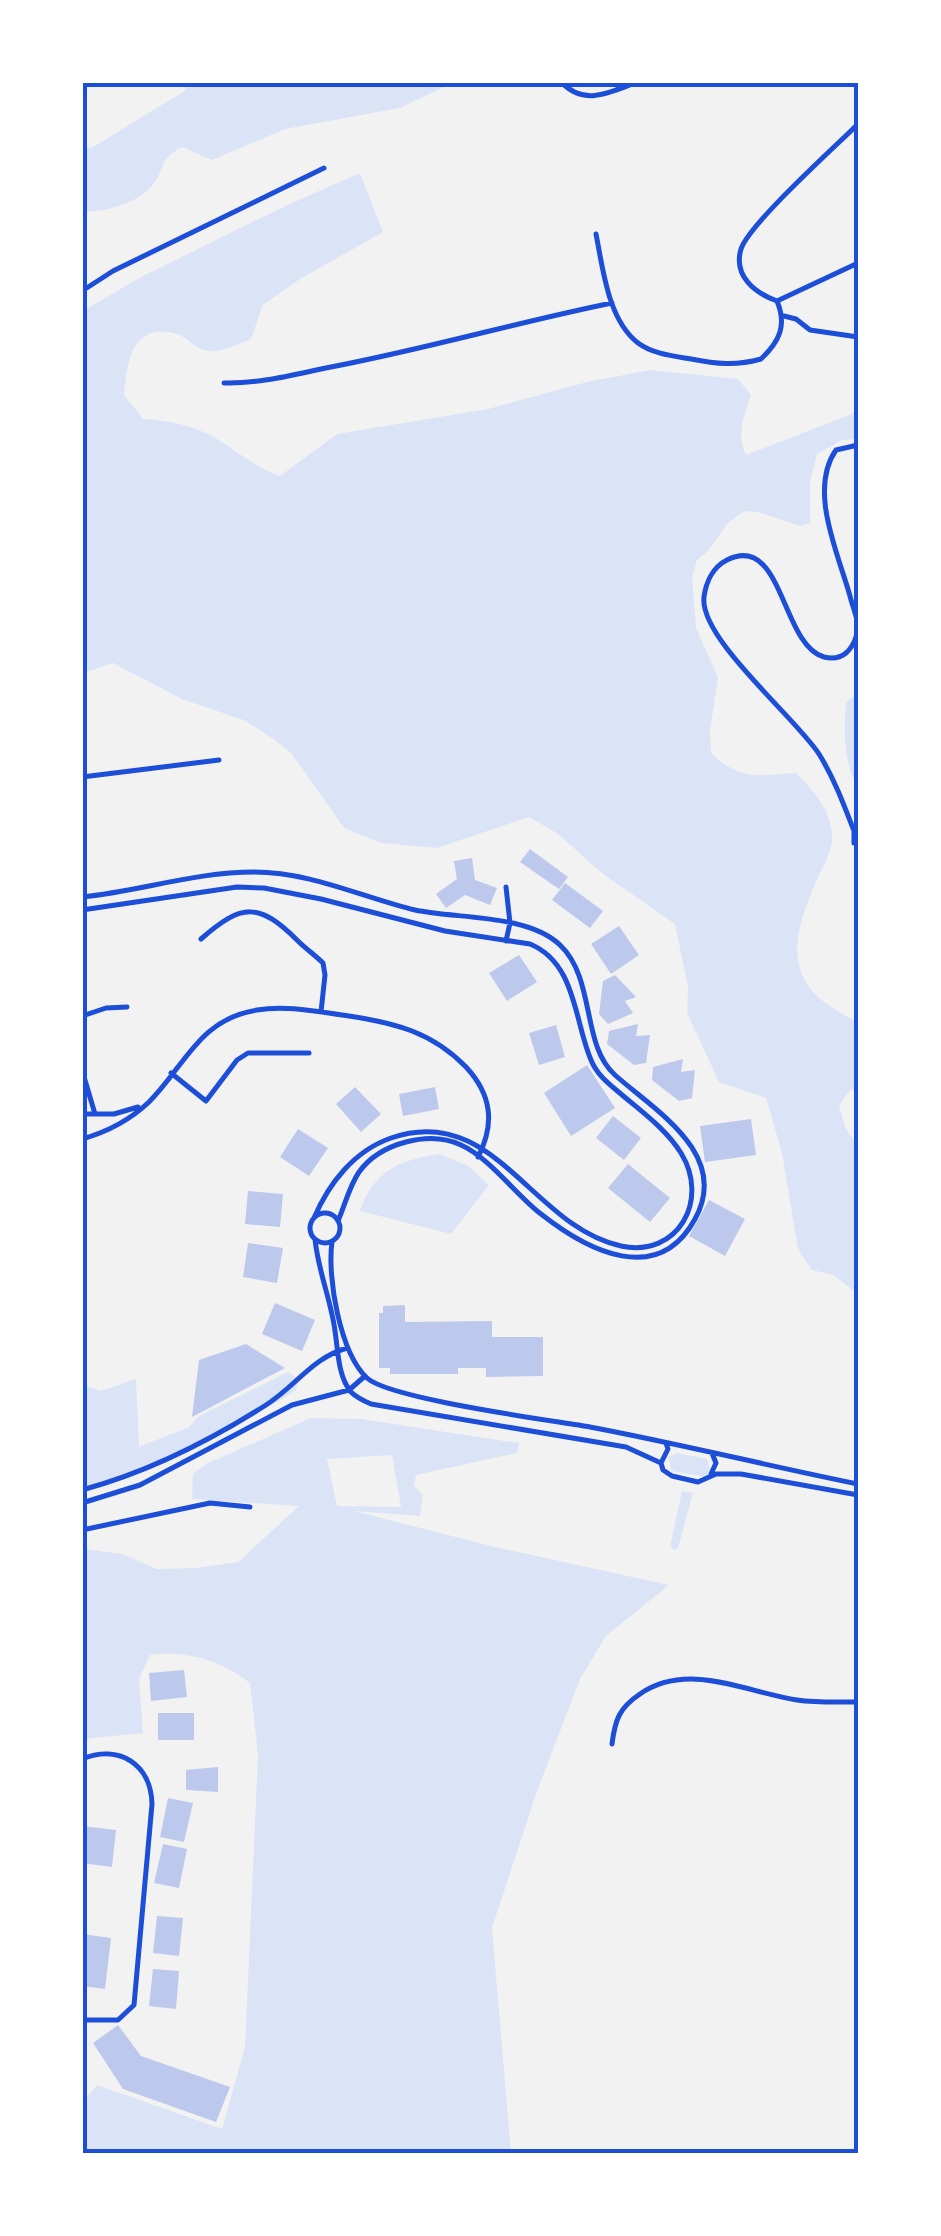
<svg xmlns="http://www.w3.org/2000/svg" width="941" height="2236" font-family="'Work Sans',sans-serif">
<rect width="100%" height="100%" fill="#f2f2f2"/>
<path fill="#dbe4f7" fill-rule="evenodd" d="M184,83l265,-1 3,1 -52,25 -115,21 -73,31 -30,-13c-26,14 -15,21 -30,39 -14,17 -48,27 -69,25v-69l7,7 96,-59z
M360,173l23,59 -83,47 -37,26 -12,34c-15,6 -31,15 -47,11 -10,-2 -17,-13 -27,-16 -45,-13 -50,28 -53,61l19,24c25,2 46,5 69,17 23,13 43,32 68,40l57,-42 151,-25 99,-27 63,-12 88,9 13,16c-7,22 -15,39 -5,60l106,-41 6,-7v32l-16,1 -25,14 -7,28v41l-10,3 -42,-14 -14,-1 -16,12 -21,29 -10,8 -5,17 4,51 22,49 -8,54 1,22c31,29 47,22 85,20 17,17 33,35 36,59 2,19 -10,35 -17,52 -15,36 -30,75 -2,108 12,13 31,22 45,31v69l-7,-3 -12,17 7,23 12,17v148l-25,-19 -21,-5 -14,-21 -16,-96 -16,-55 -47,-16 -32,-69 1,-26 -13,-63 -72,-50 -45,-40 -29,-17 -92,31 -56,-5 -37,-15 -52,-74 -16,-13 -30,-20 -64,-22 -69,-36 -30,10v-362l58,-34 144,-71z
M858,693v96c-15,-29 -14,-55 -12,-87z
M440,1154l28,12 21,19 -38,49 -91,-23c13,-40 41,-52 80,-57z
M288,1372l11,7 -3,11 -17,11 -140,71 -56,18 -1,-106 19,7 35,-12 3,68 50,-20 10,-11z
M311,1418l50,1 158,24 -2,10 -101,22 -2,11 9,9 -3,21 -66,-5 141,36 174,38 -63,51 -26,43 -44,115 -44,134 19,225h-428v-51l14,-17 125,44 23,-82 13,-292 -8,-72c-30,-23 -63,-33 -100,-28l-11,24 4,54 -59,6 -1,-190 39,5 35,15 38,-1 43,-6 61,-56 -107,-7 1,-25 13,-10zM392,1455l9,52 -64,-1 -10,-47z
M677,1453l30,6 3,10 -4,8 -34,-6 -4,-14z
M682,1491l11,2 -15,55 -4,2 -4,-4z"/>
<path fill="#bdc9ec" d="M530,849l38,28 -9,12 -39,-27z
M472,858l3,22 22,8 -7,17 -25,-10 -19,13 -10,-14 21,-15 -3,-18z
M565,883l38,28 -13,17 -38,-28z
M619,926l20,29 -28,19 -20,-30z
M519,955l18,27 -30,19 -18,-28z
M615,975l21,22 -11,4 8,12 -25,11 -9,-10 4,-33z
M638,1024l-2,12 14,-1 -4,28 -12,2 -27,-21 2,-13z
M556,1025l9,32 -26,8 -10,-32z
M683,1059l-2,13 14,-2 -3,28 -13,3 -27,-21 1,-13z
M587,1065l28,43 -44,28 -27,-43z
M355,1087l26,27 -20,18 -25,-28z
M435,1087l4,22 -36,7 -4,-22z
M613,1116l28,22 -17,22 -28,-22z
M751,1119l5,36 -51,7 -5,-36z
M298,1129l30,19 -19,28 -29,-19z
M628,1164l42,34 -20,24 -42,-34z
M248,1191l35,3 -3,33 -35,-3z
M709,1200l36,19 -20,37 -36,-20z
M248,1243l35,5 -6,35 -34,-6z
M275,1303l40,17 -13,31 -40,-17z
M405,1305v17l87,-1v16h51v39l-57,1v-9h-28v6h-68v-6h-11v-55h4v-7z
M246,1344l39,24 -93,49 7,-57z
M184,1670l3,27 -36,4 -2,-28z
M158,1713h36v27h-36z
M218,1767v25l-32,-2v-20z
M168,1798l25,5 -9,39 -24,-5z
M82,1826l34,4 -4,37 -30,-4z
M163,1844l24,5 -8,39 -25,-5z
M157,1916l26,2 -4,38 -26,-3z
M82,1934l29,4 -6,51 -23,-3z
M153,1969l26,2 -3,38 -27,-3z
M118,2025l23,31 89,31 -14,35 -93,-33 -30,-46z"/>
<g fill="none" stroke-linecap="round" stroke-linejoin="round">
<path stroke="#1d4ed8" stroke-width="5" d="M561,82c24,25 49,10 77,0
M596,234c7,35 12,86 42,109 15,11 35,13 53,16 25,5 45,7 70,0 19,-18 26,-34 16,-58
M82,291l31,-20 211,-103
M777,301c-22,-8 -44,-25 -36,-52 8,-25 94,-102 117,-125
M777,301l81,-38
M784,316l12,3 14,11 48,7
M224,383c36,1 72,-9 107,-16 95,-18 187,-45 281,-64
M82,777l137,-17
M854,843v-12c-10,-26 -20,-53 -35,-77 -24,-37 -120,-116 -115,-157 2,-15 9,-30 23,-37 56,-28 54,85 97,97 8,2 16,1 22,-4 7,-6 12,-18 12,-27 -1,-10 -6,-21 -8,-30 -12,-43 -42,-106 -14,-146l22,-5
M506,887l4,36 -4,18
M82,897c59,-6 113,-25 172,-25 57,0 107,25 161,38 42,9 113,4 145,35 36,34 21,100 55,130 39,35 116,79 80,144 -37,68 -107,32 -154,-5 -25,-19 -51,-56 -80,-69 -32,-15 -81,-2 -102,27 -10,15 -14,33 -21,49
M82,910l155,-23 27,1 57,11 124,32 85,13c46,19 44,76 61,116 6,15 18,24 30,34 21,18 45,35 60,59 29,47 -3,105 -60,93 -89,-19 -127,-144 -230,-108 -37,13 -62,45 -77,80
M201,939c41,-36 58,-37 97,2 8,8 17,14 25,22l2,12 -4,37
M82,1016l24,-8 21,-1
M82,1070l13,44
M171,1073l35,28 31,-41 11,-7h61
M82,1114h32l24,-7
M82,1124v12
M82,1139c25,-7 48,-19 67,-37 36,-36 50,-83 108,-92 30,-5 62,2 92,6 46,7 83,16 117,51 26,28 29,57 12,90
M310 1228a15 15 0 1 1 30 0a15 15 0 1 1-30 0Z
M315,1239c3,32 16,61 20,92 3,19 3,46 16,61 5,5 13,9 20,12l255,43 35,16 2,7 9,6 26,6 18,-8h25l117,21
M332,1242c-5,35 8,111 35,136 23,21 183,42 223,49 90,17 179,39 268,57
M661,1463l7,-14 -2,-6
M711,1474l5,-11 -4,-10
M82,1490c63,-17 129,-50 184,-85 31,-20 46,-47 81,-57
M82,1503l58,-18 152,-80 57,-15 16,-14
M82,1530l128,-27 40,4
M612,1744c3,-24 7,-36 28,-50 48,-33 105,-2 157,6 20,3 41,2 61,2
M82,1759c37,-15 69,5 70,45l-18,201 -16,15h-36"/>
</g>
<rect width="941" height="2236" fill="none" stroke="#ffffff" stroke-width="170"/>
<rect x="85" y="85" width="771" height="2066" fill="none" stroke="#1d4ed8" stroke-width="4"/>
</svg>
